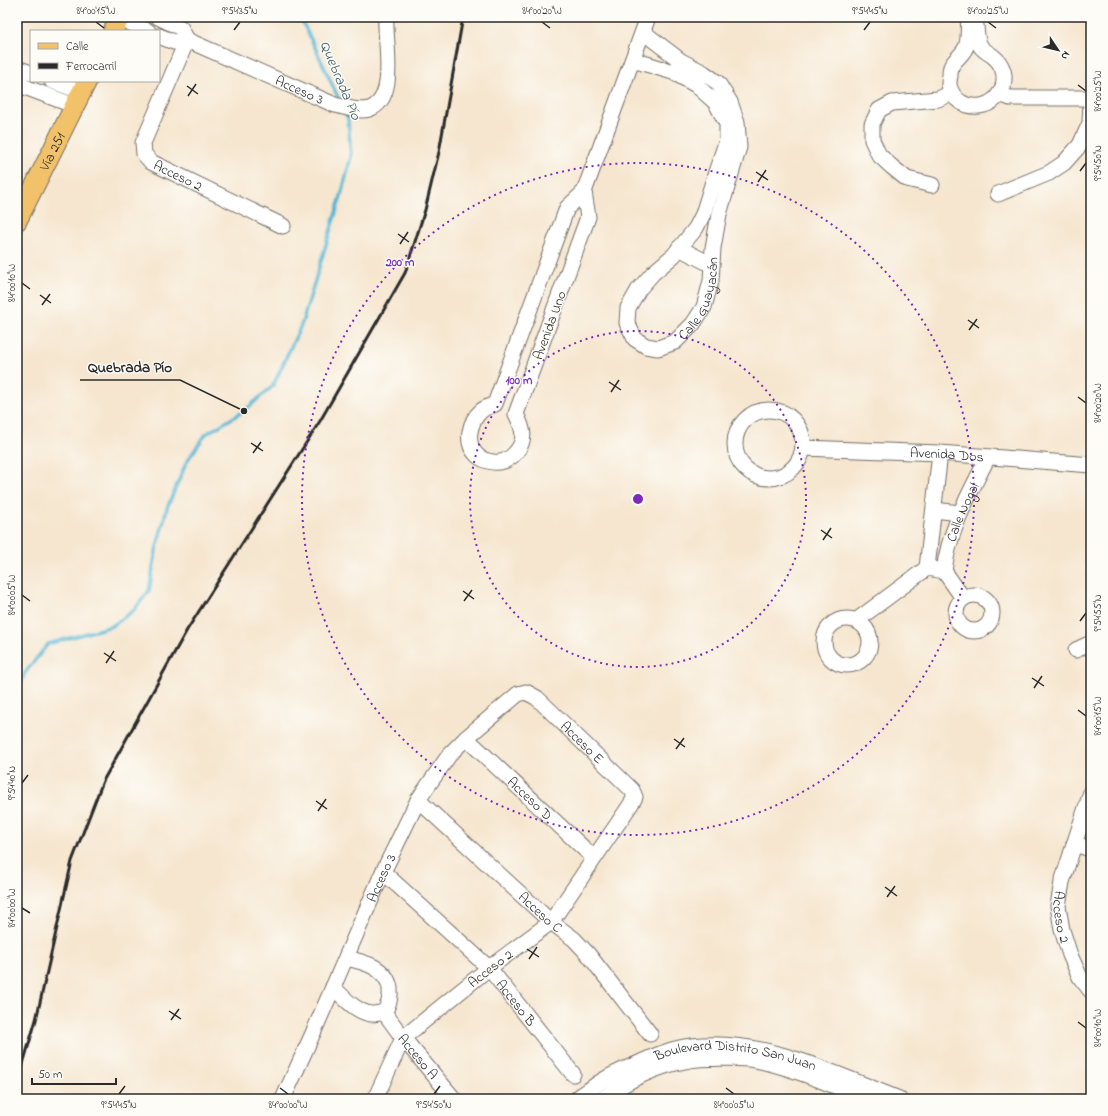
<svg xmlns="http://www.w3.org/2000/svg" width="1108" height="1116" font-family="'Indie Flower',sans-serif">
<rect width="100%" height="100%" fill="#fdfcf7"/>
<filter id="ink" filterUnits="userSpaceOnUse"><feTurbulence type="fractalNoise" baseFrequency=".025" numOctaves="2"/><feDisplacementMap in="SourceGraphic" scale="8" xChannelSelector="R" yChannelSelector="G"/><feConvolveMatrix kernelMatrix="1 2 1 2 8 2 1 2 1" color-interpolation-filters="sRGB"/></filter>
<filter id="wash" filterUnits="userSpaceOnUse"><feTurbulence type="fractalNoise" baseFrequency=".012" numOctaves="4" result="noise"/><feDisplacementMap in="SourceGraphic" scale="16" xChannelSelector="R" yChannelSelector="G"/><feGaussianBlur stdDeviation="0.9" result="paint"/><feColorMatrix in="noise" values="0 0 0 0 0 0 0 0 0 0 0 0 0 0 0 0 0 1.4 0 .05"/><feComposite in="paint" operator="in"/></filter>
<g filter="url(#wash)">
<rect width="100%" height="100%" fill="#f6e6cf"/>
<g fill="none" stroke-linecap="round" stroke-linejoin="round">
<path stroke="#54b6d3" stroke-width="3.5" d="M300,17l21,43 19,42
M17,693l8,-20 23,-29 64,-18 21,-15 16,-20 7,-40 11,-43 20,-47 19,-27 38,-23 29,-25 29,-63 39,-127 10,-39 -3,-38 -4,-8"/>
</g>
</g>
<g filter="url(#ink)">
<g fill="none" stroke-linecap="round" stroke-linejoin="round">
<defs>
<g id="minor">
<path d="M158,17l23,11 6,12"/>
<path d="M969,17c-1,9 0,19 -2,27 -2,10 -13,15 -16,23 -1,3 -1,6 -1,9 -1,3 -1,6 -1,9 7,31 53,27 55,-5 1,-7 -3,-17 -9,-22 -4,-4 -11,-7 -14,-11 -6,-8 -4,-21 -6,-30"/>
<path d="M119,18l29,13"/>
<path d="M159,36l15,6 13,-2"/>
<path id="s1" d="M187,40l148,65c10,2 24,7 34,4 30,-10 15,-68 17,-92"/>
<path id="s2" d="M187,40l-44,103 1,11 7,8 132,64"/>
<path id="s3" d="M633,60l40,12 23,13 20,18 11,21v16l-11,32 -13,42 -7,14 -22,27 -21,18 -14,16 -11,19 -1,15 8,16 11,7 12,2 17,-6 18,-18 11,-17 7,-26 2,-33 6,-34 20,-67 -2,-25 -7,-20 -12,-19 -14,-10 -23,-12 -38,-29"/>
<path d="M17,68l14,5"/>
<path d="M52,81l30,11"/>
<path d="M17,84l58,22"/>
<path d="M999,94l11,4h81"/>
<path d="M932,185l-25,-6 -15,-12 -13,-12 -7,-15v-16l7,-14 13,-7 46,-4 14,-6"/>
<path d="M584,192l4,25 -72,197c7,14 11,25 0,38 -3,4 -7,7 -12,9 -9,3 -23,0 -29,-8 -10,-12 -5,-32 6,-42 3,-3 9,-5 14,-7l72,-196 17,-16 64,-175"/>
<path d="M998,194l51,-21 15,-10 16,-18 10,-22 1,-23"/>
<path d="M679,248l33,17"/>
<circle cx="769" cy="444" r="34"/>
<path id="s4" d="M803,448l137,5 151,12"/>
<path d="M934,510l26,3"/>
<path d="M927,568l13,-115"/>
<path id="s5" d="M944,571c5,-42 26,-78 44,-114"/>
<circle cx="974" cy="613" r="18"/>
<circle cx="847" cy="642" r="23"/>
<path d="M857,620l70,-52 17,3 19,27"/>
<path d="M1076,650l15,-7"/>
<path id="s6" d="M466,738l128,120"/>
<path id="s7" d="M1091,792l-29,90 -4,24 4,24 8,25 10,22 11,14"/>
<path id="s8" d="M418,800l133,122 23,17 14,15 62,80"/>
<path d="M1074,844l17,5"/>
<path id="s9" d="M383,872l106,96 84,106"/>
<path d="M333,987c10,10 23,25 38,27 4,0 9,-1 13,-2 5,-7 7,-14 6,-24 -4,-21 -26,-26 -44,-30"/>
<path id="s10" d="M384,1012l19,26 51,61"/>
<path id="s11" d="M283,1099l31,-68 69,-159 35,-72 32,-46 16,-16 52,-44 8,-2 11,6 95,92 3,7 -4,7 -80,118 -62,46 -86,70 -28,61"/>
<path id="s12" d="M577,1099c3,-4 8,-6 12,-9 15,-12 30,-19 48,-26 17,-8 35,-16 55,-18 72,-8 141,27 207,53"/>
<path d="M602,1099c24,-18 53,-32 83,-38 11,-3 24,-2 36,-3 13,0 27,0 39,3 37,8 72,24 106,38"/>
</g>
<g id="major">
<path d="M113,31l7,-14"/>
<path id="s13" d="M17,221l70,-140"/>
</g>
</defs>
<use href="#minor" stroke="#726c64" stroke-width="17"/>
<use href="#major" stroke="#726c64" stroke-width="21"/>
<use href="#minor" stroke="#fff" stroke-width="15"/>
<use href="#major" stroke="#f2c26a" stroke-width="19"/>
<path stroke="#2b2b2b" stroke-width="3" d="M17,1084l19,-64 36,-159 31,-80 84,-151 133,-209 85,-148 20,-63 14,-58 24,-135"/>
</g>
</g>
<path fill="none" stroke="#2b2b2b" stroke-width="1.5" d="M96,22l8,6M542,22l8,6M988,22l8,6M234,30l6,-8M864,30l6,-8M1078,85l8,6M187,86l11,8M188,96l8,-12M1080,171l6,-8M756,172l12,8M758,182l8,-12M398,234l11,8M400,244l8,-12M22,283l8,6M40,295l11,8M42,305l8,-11M968,320l11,8M969,330l8,-11M609,382l12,8M611,392l8,-12M1078,397l8,6M251,443l12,8M253,453l8,-11M821,530l11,8M823,540l8,-12M463,591l11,8M22,595l8,6M464,601l8,-11M1080,621l6,-8M104,653l12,8M106,663l8,-12M1032,678l12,8M1034,688l8,-12M1078,710l8,6M674,739l11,8M676,749l8,-11M22,783l6,-8M316,801l11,8M318,811l8,-12M885,887l12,9M887,897l8,-11M22,908l8,5M527,949l12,8M529,959l8,-12M169,1011l12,8M171,1020l8,-11M1078,1022l8,6M280,1088l8,6M726,1088l8,6M119,1094l6,-8M434,1094l6,-8"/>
<g fill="none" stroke="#7b2cbf" stroke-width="2" stroke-dasharray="2 4">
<circle cx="638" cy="499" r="168"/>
<circle cx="638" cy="499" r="336"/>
</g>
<g text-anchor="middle" stroke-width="3" stroke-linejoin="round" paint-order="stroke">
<g font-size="14" fill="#2b2b2b" stroke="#fdfcf7">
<text dy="5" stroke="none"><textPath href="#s1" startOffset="123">Acceso 3</textPath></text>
<text dy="5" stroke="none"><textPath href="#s13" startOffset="78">Vía 251</textPath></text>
<text dy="5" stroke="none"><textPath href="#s2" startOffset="164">Acceso 2</textPath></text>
<text dy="5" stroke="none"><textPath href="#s3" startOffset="462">Calle Guayacán</textPath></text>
<text transform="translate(549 325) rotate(-70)" y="5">Avenida Uno</text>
<text dy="5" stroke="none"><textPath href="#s4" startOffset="144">Avenida Dos</textPath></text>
<text dy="5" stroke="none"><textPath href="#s5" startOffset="62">Calle Nogal</textPath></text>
<text dy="5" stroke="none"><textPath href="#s11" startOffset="559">Acceso E</textPath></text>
<text dy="5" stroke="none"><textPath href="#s6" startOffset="88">Acceso D</textPath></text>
<text dy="5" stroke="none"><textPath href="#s11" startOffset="242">Acceso 3</textPath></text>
<text dy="5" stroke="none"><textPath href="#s8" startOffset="166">Acceso C</textPath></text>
<text dy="5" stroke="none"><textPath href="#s7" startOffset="130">Acceso 2</textPath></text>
<text transform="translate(490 968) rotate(-38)" y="5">Acceso 2</text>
<text dy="5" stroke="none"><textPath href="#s9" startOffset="187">Acceso B</textPath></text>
<text dy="5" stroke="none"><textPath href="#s10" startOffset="56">Acceso A</textPath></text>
<text dy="5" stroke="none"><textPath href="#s12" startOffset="172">Boulevard Distrito San Juan</textPath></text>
</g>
<g font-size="15" font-style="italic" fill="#395c66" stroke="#fdfcf7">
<text transform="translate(341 80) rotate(67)" y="5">Quebrada Pío</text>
</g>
</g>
<circle cx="638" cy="499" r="6" fill="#7b2cbf" stroke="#fdfcf7" stroke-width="2"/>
<g font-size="12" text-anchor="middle" font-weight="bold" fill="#7b2cbf" stroke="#fdfcf7" stroke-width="3" stroke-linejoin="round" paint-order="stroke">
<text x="400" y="266">200 m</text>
<text x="519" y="384">100 m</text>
</g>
<path fill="none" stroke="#2b2b2b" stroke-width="1.5" d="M244 411L180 380H80"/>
<circle fill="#2b2b2b" stroke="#fdfcf7" stroke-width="1.5" cx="244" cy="411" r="4"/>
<g font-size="15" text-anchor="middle" font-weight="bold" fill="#2b2b2b" stroke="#fdfcf7" stroke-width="3" stroke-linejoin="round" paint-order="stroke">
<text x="130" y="372">Quebrada Pío</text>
</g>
<rect width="1108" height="1116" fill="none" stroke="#fdfcf7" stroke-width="44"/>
<rect x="30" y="30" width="130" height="52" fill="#fdfcf7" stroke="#a9a8a5"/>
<rect x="38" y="43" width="20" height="6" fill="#f2c26a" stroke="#a9a8a5"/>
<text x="66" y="50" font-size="12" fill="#2b2b2b">Calle</text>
<rect x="38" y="63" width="20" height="6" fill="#2b2b2b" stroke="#a9a8a5"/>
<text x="66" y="70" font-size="12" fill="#2b2b2b">Ferrocarril</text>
<g transform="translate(1058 50) rotate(125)" stroke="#fdfcf7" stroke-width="3" paint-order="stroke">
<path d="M0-3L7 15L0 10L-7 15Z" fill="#2b2b2b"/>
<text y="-6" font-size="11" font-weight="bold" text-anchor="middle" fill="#2b2b2b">N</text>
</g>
<path d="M32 1078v6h84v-6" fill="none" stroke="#2b2b2b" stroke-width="2"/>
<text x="38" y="1078" font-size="12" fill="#2b2b2b" stroke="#fdfcf7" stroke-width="3" paint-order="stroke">50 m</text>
<rect x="22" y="22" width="1064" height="1072" fill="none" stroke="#2b2b2b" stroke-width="1.5"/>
<g font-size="10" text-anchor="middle" fill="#2b2b2b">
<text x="96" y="14">84°00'15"W</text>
<text x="240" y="14">9°54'35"N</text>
<text x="542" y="14">84°00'20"W</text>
<text x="870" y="14">9°54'45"N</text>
<text x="988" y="14">84°00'25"W</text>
<text transform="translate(1097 91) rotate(-90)" y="4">84°00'25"W</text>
<text transform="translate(1097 163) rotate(-90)" y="4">9°54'50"N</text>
<text transform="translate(11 283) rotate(-90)" y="4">84°00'10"W</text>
<text transform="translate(1097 403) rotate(-90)" y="4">84°00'20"W</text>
<text transform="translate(11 595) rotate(-90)" y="4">84°00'05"W</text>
<text transform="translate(1097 613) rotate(-90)" y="4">9°54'55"N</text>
<text transform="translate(1097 716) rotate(-90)" y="4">84°00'15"W</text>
<text transform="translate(11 783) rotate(-90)" y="4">9°54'40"N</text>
<text transform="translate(11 908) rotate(-90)" y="4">84°00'00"W</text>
<text transform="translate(1097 1028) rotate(-90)" y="4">84°00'10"W</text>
<text x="119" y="1108">9°54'45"N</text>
<text x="288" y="1108">84°00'00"W</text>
<text x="434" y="1108">9°54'50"N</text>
<text x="734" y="1108">84°00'05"W</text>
</g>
</svg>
